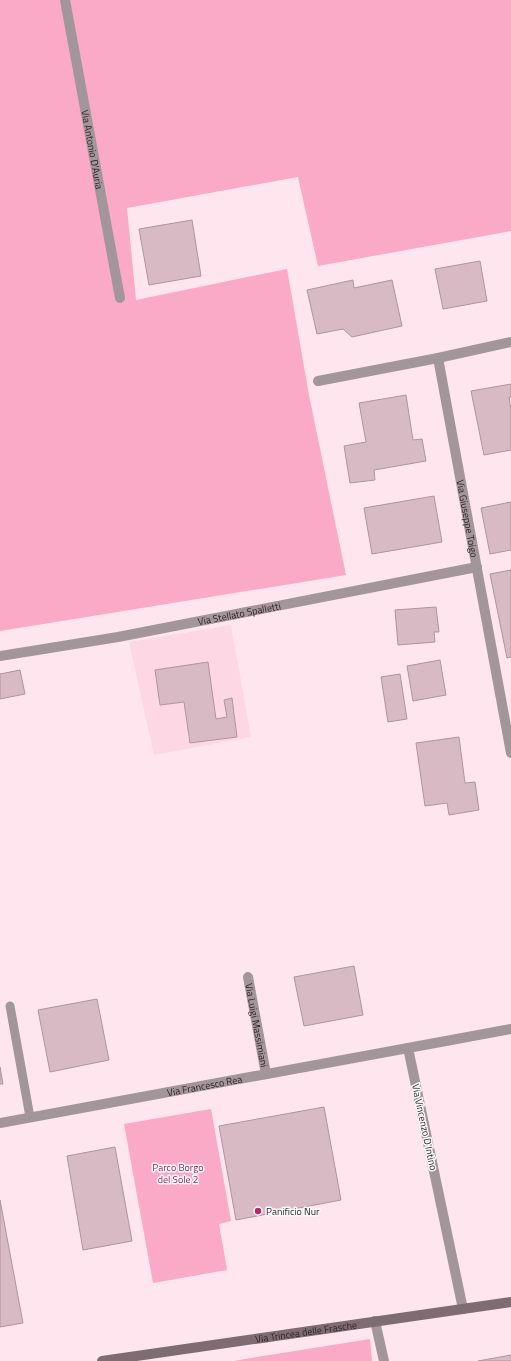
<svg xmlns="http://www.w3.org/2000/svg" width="511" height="1361" font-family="'Titillium Web',sans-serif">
<rect width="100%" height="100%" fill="#ffe6ee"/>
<path fill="#fed7e4" d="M231,625l20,112 -97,18 -25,-113z"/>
<path fill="#faa9c6" d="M0,0h511v231l-193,35 -20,-89 -171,31 9,92 151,-31 22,126 37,180 -346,56z
M211,1109l20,112 -12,3 8,46 -74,13 -29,-159z
M370,1339l2,22h-138l11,-2z"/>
<path fill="#d8bac4" stroke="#b0949d" d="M192,220l9,56 -52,9 -10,-56z
M480,261l7,40 -44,8 -8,-40z
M353,280l1,8 38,-8 10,46 -50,11 -9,-8 -26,5 -10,-44z
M511,384v13h-2l2,12v41l-27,5 -13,-64z
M406,395l7,45 9,-1 4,22 -52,9 1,10 -25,3 -6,-37 22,-4 -7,-39z
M434,496l8,46 -70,12 -8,-46z
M511,502v48l-21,4 -9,-46z
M511,570v87l-4,1 -17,-84z
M436,607l3,25h-5l1,10 -37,3 -3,-35z
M440,660l6,35 -33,6 -6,-35z
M208,662l8,57 11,-2 -3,-17 8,-2 5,39 -47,6 -6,-41 -24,3 -5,-35z
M20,670l5,24 -25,5v-25z
M400,674l7,45 -19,3 -7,-45z
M459,737l6,46 10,-1 4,28 -30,5 -2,-12 -22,3 -9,-63z
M354,966l9,49 -59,11 -10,-49z
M97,999l12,61 -59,12 -12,-62z
M0,1067l3,17h-3z
M324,1107l17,93 -105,20 -17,-94z
M115,1147l17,94 -49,9 -16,-94z
M0,1200l23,123 -23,4z
M511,1355v6h-33z"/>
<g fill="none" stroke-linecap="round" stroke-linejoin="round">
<path stroke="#a3969a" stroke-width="9" d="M10,1006l20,111"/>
<g stroke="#a3969a" stroke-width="10">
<path id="s1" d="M65,0l55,298"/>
<path id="s2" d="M511,342l-73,16 73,395"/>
<path d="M318,381l120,-23"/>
<path id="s3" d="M0,656l118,-19 359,-70"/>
<path id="s4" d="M248,977l18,97"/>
<path id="s5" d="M0,1123l408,-75"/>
<path d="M463,1309l-55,-261 103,-19"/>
<path d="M375,1321l9,40"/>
</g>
<path stroke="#7f6c72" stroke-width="10" id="s6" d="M102,1361l409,-59"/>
</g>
<circle fill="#b32b6c" stroke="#fbfbfb" stroke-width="1.5" cx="258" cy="1211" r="4"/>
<g text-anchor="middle" stroke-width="3" stroke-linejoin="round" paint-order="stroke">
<g font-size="10" fill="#302529" stroke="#fbfbfb">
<text dy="4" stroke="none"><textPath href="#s1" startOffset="152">Via Antonio D'Auria</textPath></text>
<text dy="4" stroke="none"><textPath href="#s2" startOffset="238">Via Giuseppe Toigo</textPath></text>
<text dy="4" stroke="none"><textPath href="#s3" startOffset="243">Via Stellato Spalletti</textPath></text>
<text dy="4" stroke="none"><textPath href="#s4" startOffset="49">Via Luigi Massimiani</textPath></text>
<text dy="4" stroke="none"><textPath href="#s5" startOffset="208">Via Francesco Rea</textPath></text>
<text transform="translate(425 1127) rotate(78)" y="4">Via Vincenzo D'Intino</text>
<text dy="4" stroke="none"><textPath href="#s6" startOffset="206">Via Trincea delle Frasche</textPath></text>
</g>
<g font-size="10" fill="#922358" stroke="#fbfbfb">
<text x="178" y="1171">Parco Borgo<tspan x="178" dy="12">del Sole 2</tspan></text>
</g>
<g font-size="10" fill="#302529" stroke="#fbfbfb" text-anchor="start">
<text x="266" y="1215">Panificio Nur</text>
</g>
</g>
</svg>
